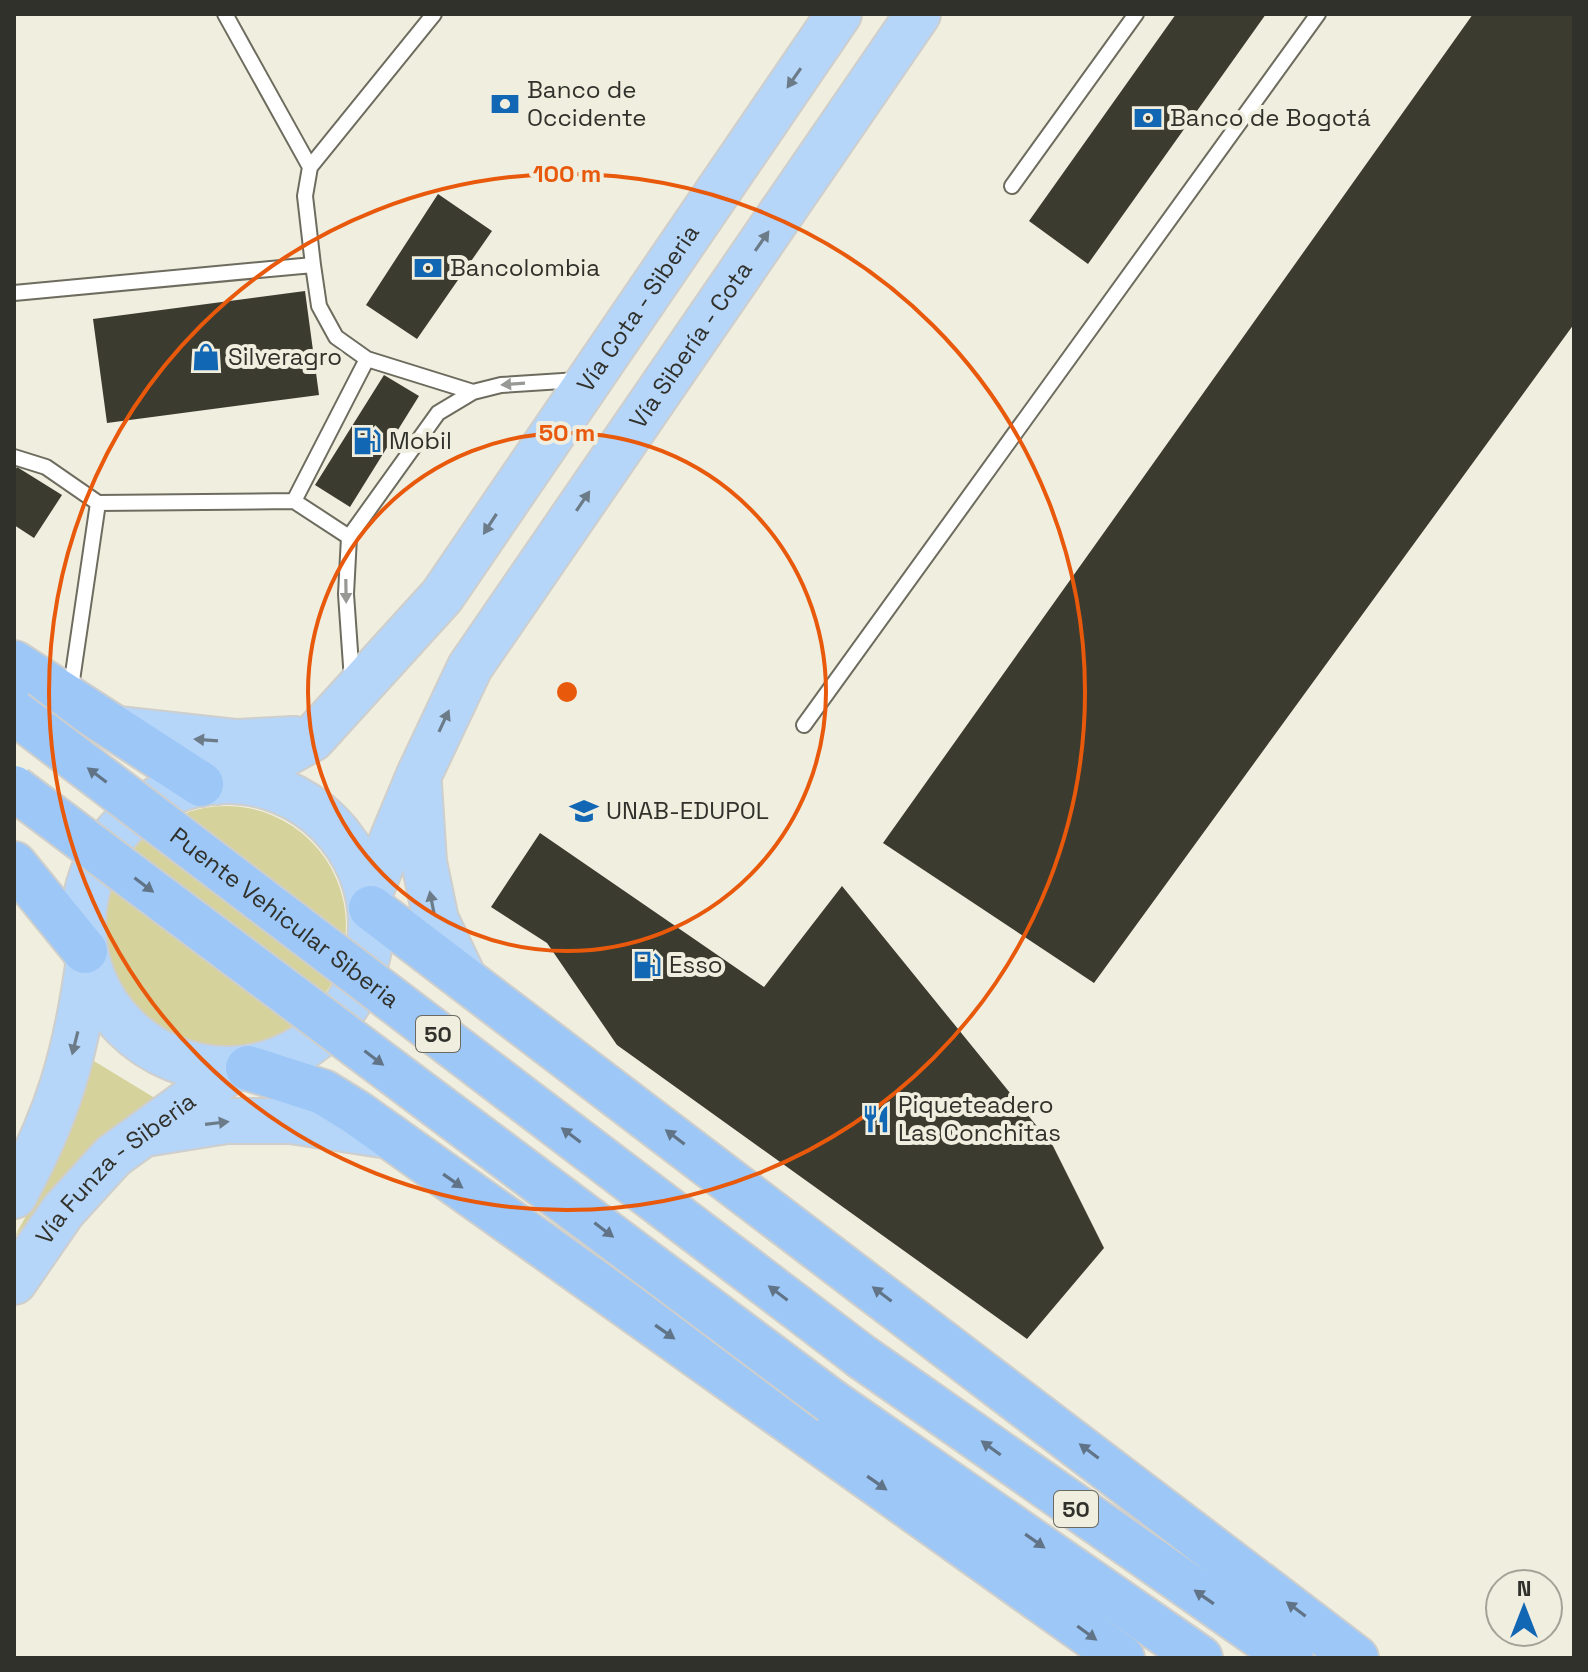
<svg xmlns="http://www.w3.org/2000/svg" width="1588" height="1672" font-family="'Space Grotesk',sans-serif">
<rect width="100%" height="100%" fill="#efeedf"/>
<path fill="#d6d29b" d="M106 926a120 120 0 1 1 240 0a120 120 0 1 1-240 0Z
M89,1058l69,42c-66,42 -95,80 -144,138 36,-65 58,-106 75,-180z"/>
<path fill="#3c3b2f" d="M1176,14h90l-178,250 -59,-43z
M1473,14h101v310l-480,659 -211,-140z
M438,194l54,37 -75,108 -51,-34z
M305,291l14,104 -212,28 -14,-104z
M384,375l35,21 -69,111 -35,-22z
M17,467l45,28 -28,43 -20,-13v-53z
M540,833l224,154 78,-101 211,260 51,102 -77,91 -410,-294 -70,-102 -56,-36z"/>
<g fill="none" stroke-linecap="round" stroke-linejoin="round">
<defs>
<path id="service" d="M225,14l85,153
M434,14l-124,153 -5,29 8,69 6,41 17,31 31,22 106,33
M1012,186l124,-172
M14,293l299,-28
M14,457l32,10 52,36
M294,501l73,-142
M352,680l-6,-86 3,-57 89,-124 35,-21 28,-7 77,-5
M70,694l28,-191 196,-2 55,36
M804,725l514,-711"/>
<g id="primary">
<path d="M120,729l117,13 57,-3"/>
<circle cx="227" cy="925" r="144"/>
<path id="s1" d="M217,782l50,-18 45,-25 130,-143 397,-582"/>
<path d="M419,784l5,78 12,58 26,54"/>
<path id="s2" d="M369,895l50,-120 51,-108 448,-653"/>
<path d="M151,1133l75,-12h65l98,15"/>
<path d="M14,1196c44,-81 61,-139 74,-230"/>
<path id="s3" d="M14,1282l49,-71 50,-55 120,-87"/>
</g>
<path id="trunk" d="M14,663l187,121
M14,864l71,87
M371,908l985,750
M248,1068l75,24 34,21 765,545
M862,1357l429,301
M832,1402l368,256"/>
</defs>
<use href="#service" stroke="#6d6c5e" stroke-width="18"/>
<use href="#primary" stroke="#cececc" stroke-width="48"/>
<use href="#trunk" stroke="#cececc" stroke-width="48"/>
<use href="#service" stroke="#fff" stroke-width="14"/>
<use href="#primary" stroke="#b5d5f9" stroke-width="44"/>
<use href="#trunk" stroke="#9cc7f7" stroke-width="44"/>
<defs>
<g id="trunk-bridge">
<path id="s4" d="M14,712l848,645"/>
<path d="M14,788l818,614"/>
</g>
</defs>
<use href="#trunk-bridge" stroke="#cececc" stroke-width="48" stroke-linecap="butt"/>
<use href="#trunk-bridge" stroke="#9cc7f7" stroke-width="44"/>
</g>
<defs><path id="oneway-solid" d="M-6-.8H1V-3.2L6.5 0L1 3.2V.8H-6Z" transform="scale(2)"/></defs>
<g fill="#6c7b88">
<use href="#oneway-solid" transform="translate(794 78) rotate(125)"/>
<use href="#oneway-solid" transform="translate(762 241) rotate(-55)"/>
<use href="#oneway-solid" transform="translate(583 501) rotate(-56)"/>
<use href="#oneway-solid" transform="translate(490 524) rotate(123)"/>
<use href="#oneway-solid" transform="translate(444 721) rotate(-65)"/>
<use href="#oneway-solid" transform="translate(206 740) rotate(-176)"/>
<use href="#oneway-solid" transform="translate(432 903) rotate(-101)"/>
<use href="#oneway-solid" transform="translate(75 1043) rotate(104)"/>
<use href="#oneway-solid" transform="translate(217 1123) rotate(-7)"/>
</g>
<g fill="#989895">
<use href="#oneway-solid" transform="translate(513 384) rotate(176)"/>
<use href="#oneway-solid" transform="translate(346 591) rotate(89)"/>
</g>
<g fill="#617487">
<use href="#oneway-solid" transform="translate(97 775) rotate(-143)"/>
<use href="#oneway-solid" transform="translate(144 885) rotate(37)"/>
<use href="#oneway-solid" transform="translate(374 1058) rotate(37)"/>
<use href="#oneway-solid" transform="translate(571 1135) rotate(-143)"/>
<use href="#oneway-solid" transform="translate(675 1137) rotate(-143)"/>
<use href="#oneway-solid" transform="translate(453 1181) rotate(35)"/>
<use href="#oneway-solid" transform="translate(604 1230) rotate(37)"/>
<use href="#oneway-solid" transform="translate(778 1293) rotate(-143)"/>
<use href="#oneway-solid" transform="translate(882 1294) rotate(-143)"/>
<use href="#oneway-solid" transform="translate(665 1332) rotate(35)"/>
<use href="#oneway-solid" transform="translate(991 1448) rotate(-144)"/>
<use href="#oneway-solid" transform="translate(1089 1451) rotate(-143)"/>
<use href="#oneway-solid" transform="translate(877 1483) rotate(35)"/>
<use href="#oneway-solid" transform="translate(1035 1541) rotate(35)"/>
<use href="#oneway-solid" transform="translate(1204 1597) rotate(-145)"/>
<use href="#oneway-solid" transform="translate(1296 1609) rotate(-143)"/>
<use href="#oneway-solid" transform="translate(1087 1633) rotate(36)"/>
</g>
<g fill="none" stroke="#e8590c" stroke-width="4">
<circle cx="567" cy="692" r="259"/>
<circle cx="567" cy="692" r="518"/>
</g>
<defs>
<symbol id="bank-bare" viewBox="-9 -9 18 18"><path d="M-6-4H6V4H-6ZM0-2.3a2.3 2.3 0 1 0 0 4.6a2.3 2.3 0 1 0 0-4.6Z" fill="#1167b4" stroke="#efeedf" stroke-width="2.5" paint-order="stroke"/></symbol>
<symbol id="shop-bare" viewBox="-9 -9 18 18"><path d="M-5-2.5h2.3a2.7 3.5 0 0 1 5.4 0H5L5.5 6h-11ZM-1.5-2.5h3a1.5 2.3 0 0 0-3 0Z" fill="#1167b4" stroke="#efeedf" stroke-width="2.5" paint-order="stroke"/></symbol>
<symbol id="fuel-bare" viewBox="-9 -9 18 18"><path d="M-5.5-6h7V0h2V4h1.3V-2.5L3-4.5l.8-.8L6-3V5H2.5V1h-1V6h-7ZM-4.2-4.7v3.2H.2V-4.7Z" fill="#1167b4" stroke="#efeedf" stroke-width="2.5" paint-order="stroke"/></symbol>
<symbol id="school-bare" viewBox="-9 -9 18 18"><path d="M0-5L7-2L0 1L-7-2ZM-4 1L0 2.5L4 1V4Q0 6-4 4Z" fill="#1167b4" stroke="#efeedf" stroke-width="2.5" paint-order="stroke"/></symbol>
<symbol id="restaurant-bare" viewBox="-9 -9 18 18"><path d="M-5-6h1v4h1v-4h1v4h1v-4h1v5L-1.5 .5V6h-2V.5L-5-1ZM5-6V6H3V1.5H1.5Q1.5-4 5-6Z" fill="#1167b4" stroke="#efeedf" stroke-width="2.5" paint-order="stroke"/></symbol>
</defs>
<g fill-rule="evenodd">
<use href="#bank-bare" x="485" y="84" width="40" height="40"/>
<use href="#bank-bare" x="1128" y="98" width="40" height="40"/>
<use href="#bank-bare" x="408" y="248" width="40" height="40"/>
<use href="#shop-bare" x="186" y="337" width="40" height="40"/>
<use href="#fuel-bare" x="347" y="421" width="40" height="40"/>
<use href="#school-bare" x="564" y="791" width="40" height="40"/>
<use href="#fuel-bare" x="627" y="945" width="40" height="40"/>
<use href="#restaurant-bare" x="856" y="1099" width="40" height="40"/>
</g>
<g text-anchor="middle" stroke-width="8" stroke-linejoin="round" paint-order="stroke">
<g fill="#efeedf" stroke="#6a6a61" stroke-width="2">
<rect x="416" y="1016" width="44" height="36" rx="6"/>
<rect x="1054" y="1491" width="44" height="36" rx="6"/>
</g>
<g font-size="22" font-weight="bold" fill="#31312b">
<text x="438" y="1042">50</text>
<text x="1076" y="1517">50</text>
</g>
<g font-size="24" fill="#31312b" stroke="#efeedf" text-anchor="start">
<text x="527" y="98">Banco de<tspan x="527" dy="28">Occidente</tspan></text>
<text x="1170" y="126">Banco de Bogotá</text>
<text x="450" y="276">Bancolombia</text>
<text x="228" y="365">Silveragro</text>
<text x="389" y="449">Mobil</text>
<text x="606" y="819">UNAB-EDUPOL</text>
<text x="669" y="973">Esso</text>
<text x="898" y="1113">Piqueteadero<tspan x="898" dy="28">Las Conchitas</tspan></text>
</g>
<g font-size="24" fill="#31312b" stroke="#efeedf">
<text dy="8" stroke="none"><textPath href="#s1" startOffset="646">Vía Cota - Siberia</textPath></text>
<text dy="8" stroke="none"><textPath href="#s2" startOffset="640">Vía Sibería - Cota</textPath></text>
<text dy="8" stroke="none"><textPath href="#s4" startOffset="340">Puente Vehicular Siberia</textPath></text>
<text dy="8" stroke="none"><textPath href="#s3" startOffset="154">Vía Funza - Siberia</textPath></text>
</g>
</g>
<circle cx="567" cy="692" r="12" fill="#e8590c" stroke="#efeedf" stroke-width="4"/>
<g font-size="24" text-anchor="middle" font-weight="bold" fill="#e8590c" stroke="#efeedf" stroke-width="8" stroke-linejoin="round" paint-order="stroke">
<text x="567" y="182">100 m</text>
<text x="567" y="441">50 m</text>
</g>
<rect width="1588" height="1672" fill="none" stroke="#31312b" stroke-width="32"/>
<g transform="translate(1524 1608)"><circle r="38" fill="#efeedf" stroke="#a3a297" stroke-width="2"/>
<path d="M0-6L14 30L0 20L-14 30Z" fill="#1167b4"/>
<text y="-12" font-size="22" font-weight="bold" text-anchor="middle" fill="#31312b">N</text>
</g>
</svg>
